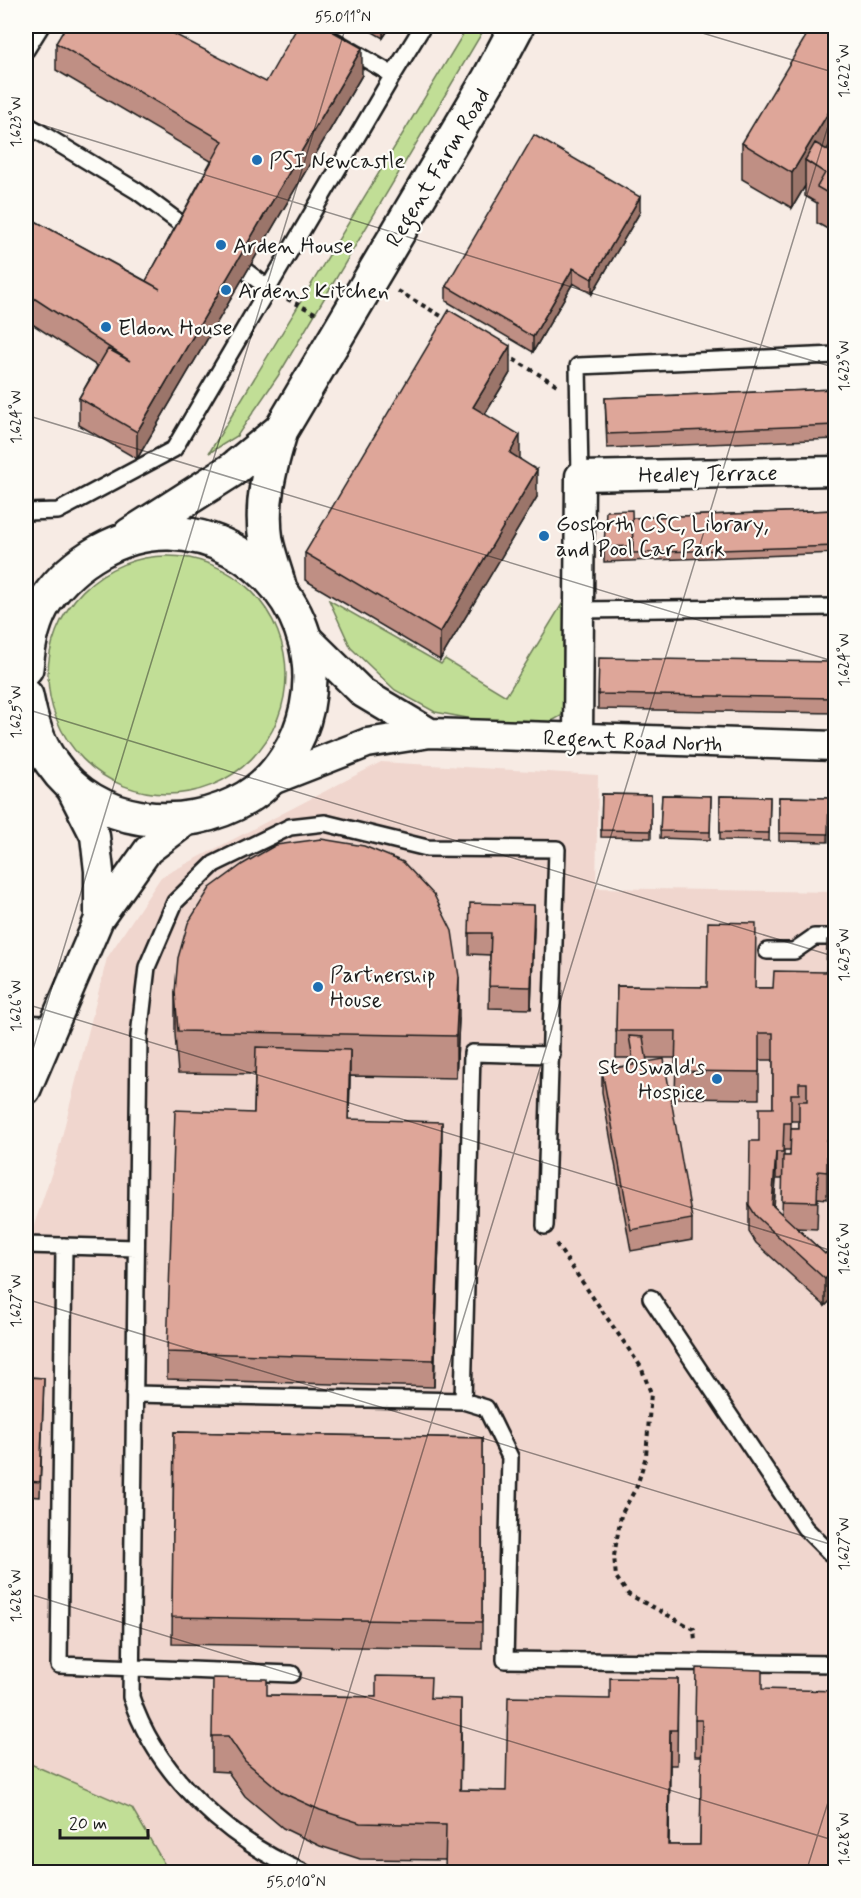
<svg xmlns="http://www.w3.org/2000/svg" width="861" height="1898" font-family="Mynerve,sans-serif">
<rect width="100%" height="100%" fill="#f7ebe4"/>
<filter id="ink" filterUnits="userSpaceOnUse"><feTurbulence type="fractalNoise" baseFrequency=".0167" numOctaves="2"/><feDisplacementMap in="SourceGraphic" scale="12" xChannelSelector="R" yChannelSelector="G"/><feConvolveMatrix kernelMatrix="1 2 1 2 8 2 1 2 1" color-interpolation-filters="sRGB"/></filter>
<g filter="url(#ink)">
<path fill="#f0d6ce" d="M381,762l217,13 -2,113 239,4v980h-666l-37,-64 -106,-46v-513l30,-89 51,-202 54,-81z"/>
<path fill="#c1de96" stroke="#6e7d59" stroke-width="1.5" d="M468,26h18l-208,350 -41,60 -28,17z
M48 675a119 119 0 1 1 238 0a119 119 0 1 1-238 0Z
M570,591l-1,109 -8,16 -13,7 -59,-1 -54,-10 -40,-22 -44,-42 -22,-48 112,64 4,-5 61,37z
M26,1762l106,46 37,64h-143z"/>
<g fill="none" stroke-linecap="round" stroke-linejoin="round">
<defs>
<path id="service" d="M26,50l15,-24
M393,75l30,-49
M26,124l111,67 51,38
M247,272l21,16
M580,476l-2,-110 258,-11
M26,512l32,-1 116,-62 219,-374 -84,-49
M580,610l256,-3
M767,951h27l20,-14h22
M26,1023l29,2
M26,1245l110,3
M64,1246l-5,419 233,9
M651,1298l154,230 25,25 6,1
M134,1394l329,7 23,7 24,49 -5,203 331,4
M463,1401l9,-348 80,2
M303,1872c-73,-31 -147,-97 -172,-175l8,-661 8,-69 28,-65 39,-38 76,-37 35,-4 102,25 130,1 -12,377"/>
<path id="minor" d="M307,638l56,55 67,40
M578,739l2,-263 256,-5
M67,781l28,55 4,35v48
M262,784l105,-41 63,-10 406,13
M26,1090l73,-171 49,-69 41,-31"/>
<path id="tertiary" d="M130,535l102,-65 49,-40
M279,586c-4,-15 -10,-30 -13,-45 -6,-39 4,-75 15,-111l208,-351 28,-53
M26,668c2,-23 7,-48 20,-68 27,-39 75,-68 123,-67 90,3 156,86 138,174 -7,35 -29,72 -61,91 -62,37 -151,28 -194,-35 -15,-20 -21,-43 -26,-67"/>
</defs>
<use href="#service" stroke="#1c1c1c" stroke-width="20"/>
<use href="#minor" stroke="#1c1c1c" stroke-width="33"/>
<use href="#tertiary" stroke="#1c1c1c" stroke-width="38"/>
<path stroke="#1c1c1c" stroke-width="4" stroke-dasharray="4.5 4.5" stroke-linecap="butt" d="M398,291l50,29
M287,299l28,14
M506,355l51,30
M556,1244l85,123 10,26 -5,63 -9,30 -16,29 -7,41 2,21 12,17 66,35 1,12"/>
<use href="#service" stroke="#fdfcf7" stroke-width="15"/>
<use href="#minor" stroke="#fdfcf7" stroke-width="28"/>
<use href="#tertiary" stroke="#fdfcf7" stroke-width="33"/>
</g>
<path fill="#bf8f84" stroke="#1c1c1c" stroke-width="1.5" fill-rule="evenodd" d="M362,26h29l-8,12z
M56,43l210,39 96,-7 -225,384 -58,-34v-27l18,-32 -71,-46v-104l120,65 65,-120 -155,-91z
M742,143l85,7 9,5v79l-19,-11v-20l-12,-7v-10l-13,22 -50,-29z
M640,212l-48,82 -19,-11 -40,69 -87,-51v-15z
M510,373l-25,41 35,46 17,37 -97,163 -135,-80v-27z
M836,389v50l-229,9 -2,-50z
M836,510v43l-232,9v-15l28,-29z
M836,662v51l-238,-4v-15z
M602,794l49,1v43l-50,-1z
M662,795l49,1 -1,44 -50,-2z
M720,796l50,1 -1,44 -49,-1z
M779,797l50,1 -1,44 -49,-1z
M534,927l-3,82 -42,-1 1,-53 -21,-1v-21z
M836,940v201l-1,26h-8v32l-9,-1 -1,31 -20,-1 28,26 11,-12v53l-11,11 -69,-63 -7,-11v-27l10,-64 14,-33v-48h-14v39l-84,-1 1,-40h-30l46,161v21l-61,11 -29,-159v-22l28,-5 -1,-7h-13l1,-72 156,2 53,-16zM791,1121h8v8h-8zM784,1150h7l-1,6h-6zM776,1179h7l-1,35 -8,-7z
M175,992l284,27 -3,59 -106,-2 -1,43 93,30 -8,238 -267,-8v-27l87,-239 1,-39 -77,-1 -3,-39z
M836,1342v39l-6,-6v-27z
M26,1377l18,1 -4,119 -14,-1z
M174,1432l308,6v211l-310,-5z
M678,1679l-1,86h-7l-1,80h31l2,-89h-7v-36l67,-31 74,183 -391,-12 -85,-1 -40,-13 -37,-18 -38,-32 -17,-24 -16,-1v-35l55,-41 164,3 30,36 -1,56 46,1 104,-92z"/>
<path fill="#9b746b" stroke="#1c1c1c" stroke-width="1.5" d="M383,26h8l-8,12z
M362,48v27l-225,384v-27z
M836,100v35l-20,32 -11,-7v26l-13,22v-35z
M640,197v15l-48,82v-15z
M573,268v15l-40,69v-15z
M510,346v27l-37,61v-27z
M520,435v27l-10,-9z
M537,470v27l-97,163v-27z
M534,905v22l-3,82v-22z
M459,977v42l-3,59v-42z
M350,1050v27l-2,69v-27z
M442,1122v27l-8,238v-27z
M776,1152v27l-4,53v-27z
M836,1268v27l-11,11v-27z
M461,1699v35l-1,92v-36z
M670,1730v35l-2,107v-27z"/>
<path fill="#dea699" stroke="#1c1c1c" stroke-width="1.5" d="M66,26h93l107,56 32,-56h25l39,22 -225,384 -58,-34 29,-49 22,12 -104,-68v-77l134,73 -14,-8 77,-140 -167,-98z
M812,26h24v74l-44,73 -50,-30z
M534,135l106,62 -48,82 -19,-11 -40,69 -87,-51z
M815,143l21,12v43l-19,-11 8,-14 -20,-13z
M449,310l61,36 -37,61 47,28 -10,18 27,17 -97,163 -135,-80z
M836,389v36l-229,9 -2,-36z
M632,510l1,36 -29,1 2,-36z
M836,510v36l-203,7 -1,-35z
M599,658l237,4v36l-238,-4z
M602,794l49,1v36l-50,-1z
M662,795l49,1 -1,36 -50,-1z
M720,796l50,1 -1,36 -49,-1z
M779,797l50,1 -1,36 -49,-1z
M321,839l43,7 39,16 31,33 18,36 7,46 -3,59 -278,-5 -3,-39 3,-34 10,-35 22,-35 33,-24 33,-19z
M470,903l64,2 -3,82 -42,-1 2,-53h-22z
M708,922l48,1 -1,65h18l1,-17 52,1 1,-32h9v174l-1,26h-8v32l-9,-1 -1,31 -35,-1 1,-45h7l1,-27h8v-28h8v-18h-8v11h-8v29h-7l-1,29h-7l-4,53 53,49 11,-12v26l-11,11 -69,-63 -7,-11 1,-64h9v-33h14v-75h-14v39l-84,-1 1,-40h-60l1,-45 90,1z
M629,1036l14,1 4,25 17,-3 28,160 -61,11 -29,-160 32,-5z
M256,1047l94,3 -2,69 94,3 -8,238 -267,-8 8,-242 79,3z
M836,1342v12l-6,-6z
M26,1377l18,1 -4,104 -14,-1z
M174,1432l308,6v184l-310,-5z
M696,1668l66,2v19l74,2v181h-391l1,-47 -86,-2 -40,-13 -37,-17 -38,-32 -17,-25h-16l1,-58 54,1v16l109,2v-21l55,1 -1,21 31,1 -1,91 46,1 2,-94 102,2v-21l68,1 -1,51h-7l-2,115h32l2,-125h-7z"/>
</g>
<path fill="none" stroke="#1c1c1c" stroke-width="1.5" stroke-opacity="0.45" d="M679,26l157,47M26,120l810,248M26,415l810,247M26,709l810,248M26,1004l810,248M26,1072l320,-1046M26,1299l810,247M26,1593l810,248M294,1872l542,-1772M806,1872l30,-95"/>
<g fill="#1f6fb2" stroke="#fdfcf7" stroke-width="2">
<circle cx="257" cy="160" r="6"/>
<circle cx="221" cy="245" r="6"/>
<circle cx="226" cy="290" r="6"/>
<circle cx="106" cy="327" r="6"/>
<circle cx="544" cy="536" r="6"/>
<circle cx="318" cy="987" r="6"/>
<circle cx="717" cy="1079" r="6"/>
</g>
<g text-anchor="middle" stroke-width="4.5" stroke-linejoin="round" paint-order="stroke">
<g font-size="22" fill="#1c1c1c" stroke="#fdfcf7" text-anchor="start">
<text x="269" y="168">PSI Newcastle</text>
<text x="233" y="253">Arden House</text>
<text x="238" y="298">Ardens Kitchen</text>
<text x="118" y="335">Eldon House</text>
<text x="556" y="531">Gosforth CSC, Library,<tspan x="556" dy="25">and Pool Car Park</tspan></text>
<text x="330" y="982">Partnership<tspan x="330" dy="25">House</tspan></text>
<text x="705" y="1074" text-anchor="end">St Oswald's<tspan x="705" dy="25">Hospice</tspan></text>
</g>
<g font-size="22" fill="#1c1c1c" stroke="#fdfcf7">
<text transform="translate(437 167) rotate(-59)" y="8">Regent Farm Road</text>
<text transform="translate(708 473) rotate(-1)" y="8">Hedley Terrace</text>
<text transform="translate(633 740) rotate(2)" y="8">Regent Road North</text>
</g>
</g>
<rect width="861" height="1898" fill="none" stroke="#fdfcf7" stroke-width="66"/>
<path d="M60 1829v9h88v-9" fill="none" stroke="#1c1c1c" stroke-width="3"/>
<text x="69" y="1829" font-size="18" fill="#1c1c1c" stroke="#fdfcf7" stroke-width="4.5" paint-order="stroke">20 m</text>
<rect x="33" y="33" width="795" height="1832" fill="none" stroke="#1c1c1c" stroke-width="2"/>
<g font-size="15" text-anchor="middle" fill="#1c1c1c">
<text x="343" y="22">55.011°N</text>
<text transform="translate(844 71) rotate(-90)" y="5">1.622°W</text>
<text transform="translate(16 122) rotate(-90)" y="5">1.623°W</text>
<text transform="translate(844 366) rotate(-90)" y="5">1.623°W</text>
<text transform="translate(16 417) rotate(-90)" y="5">1.624°W</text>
<text transform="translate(844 660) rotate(-90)" y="5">1.624°W</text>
<text transform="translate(16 712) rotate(-90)" y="5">1.625°W</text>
<text transform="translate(844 955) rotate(-90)" y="5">1.625°W</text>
<text transform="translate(16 1006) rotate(-90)" y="5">1.626°W</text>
<text transform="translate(844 1249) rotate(-90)" y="5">1.626°W</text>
<text transform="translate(16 1301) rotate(-90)" y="5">1.627°W</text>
<text transform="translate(844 1544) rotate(-90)" y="5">1.627°W</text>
<text transform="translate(16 1596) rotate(-90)" y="5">1.628°W</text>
<text transform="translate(844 1839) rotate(-90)" y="5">1.628°W</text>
<text x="296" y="1887">55.010°N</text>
</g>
</svg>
